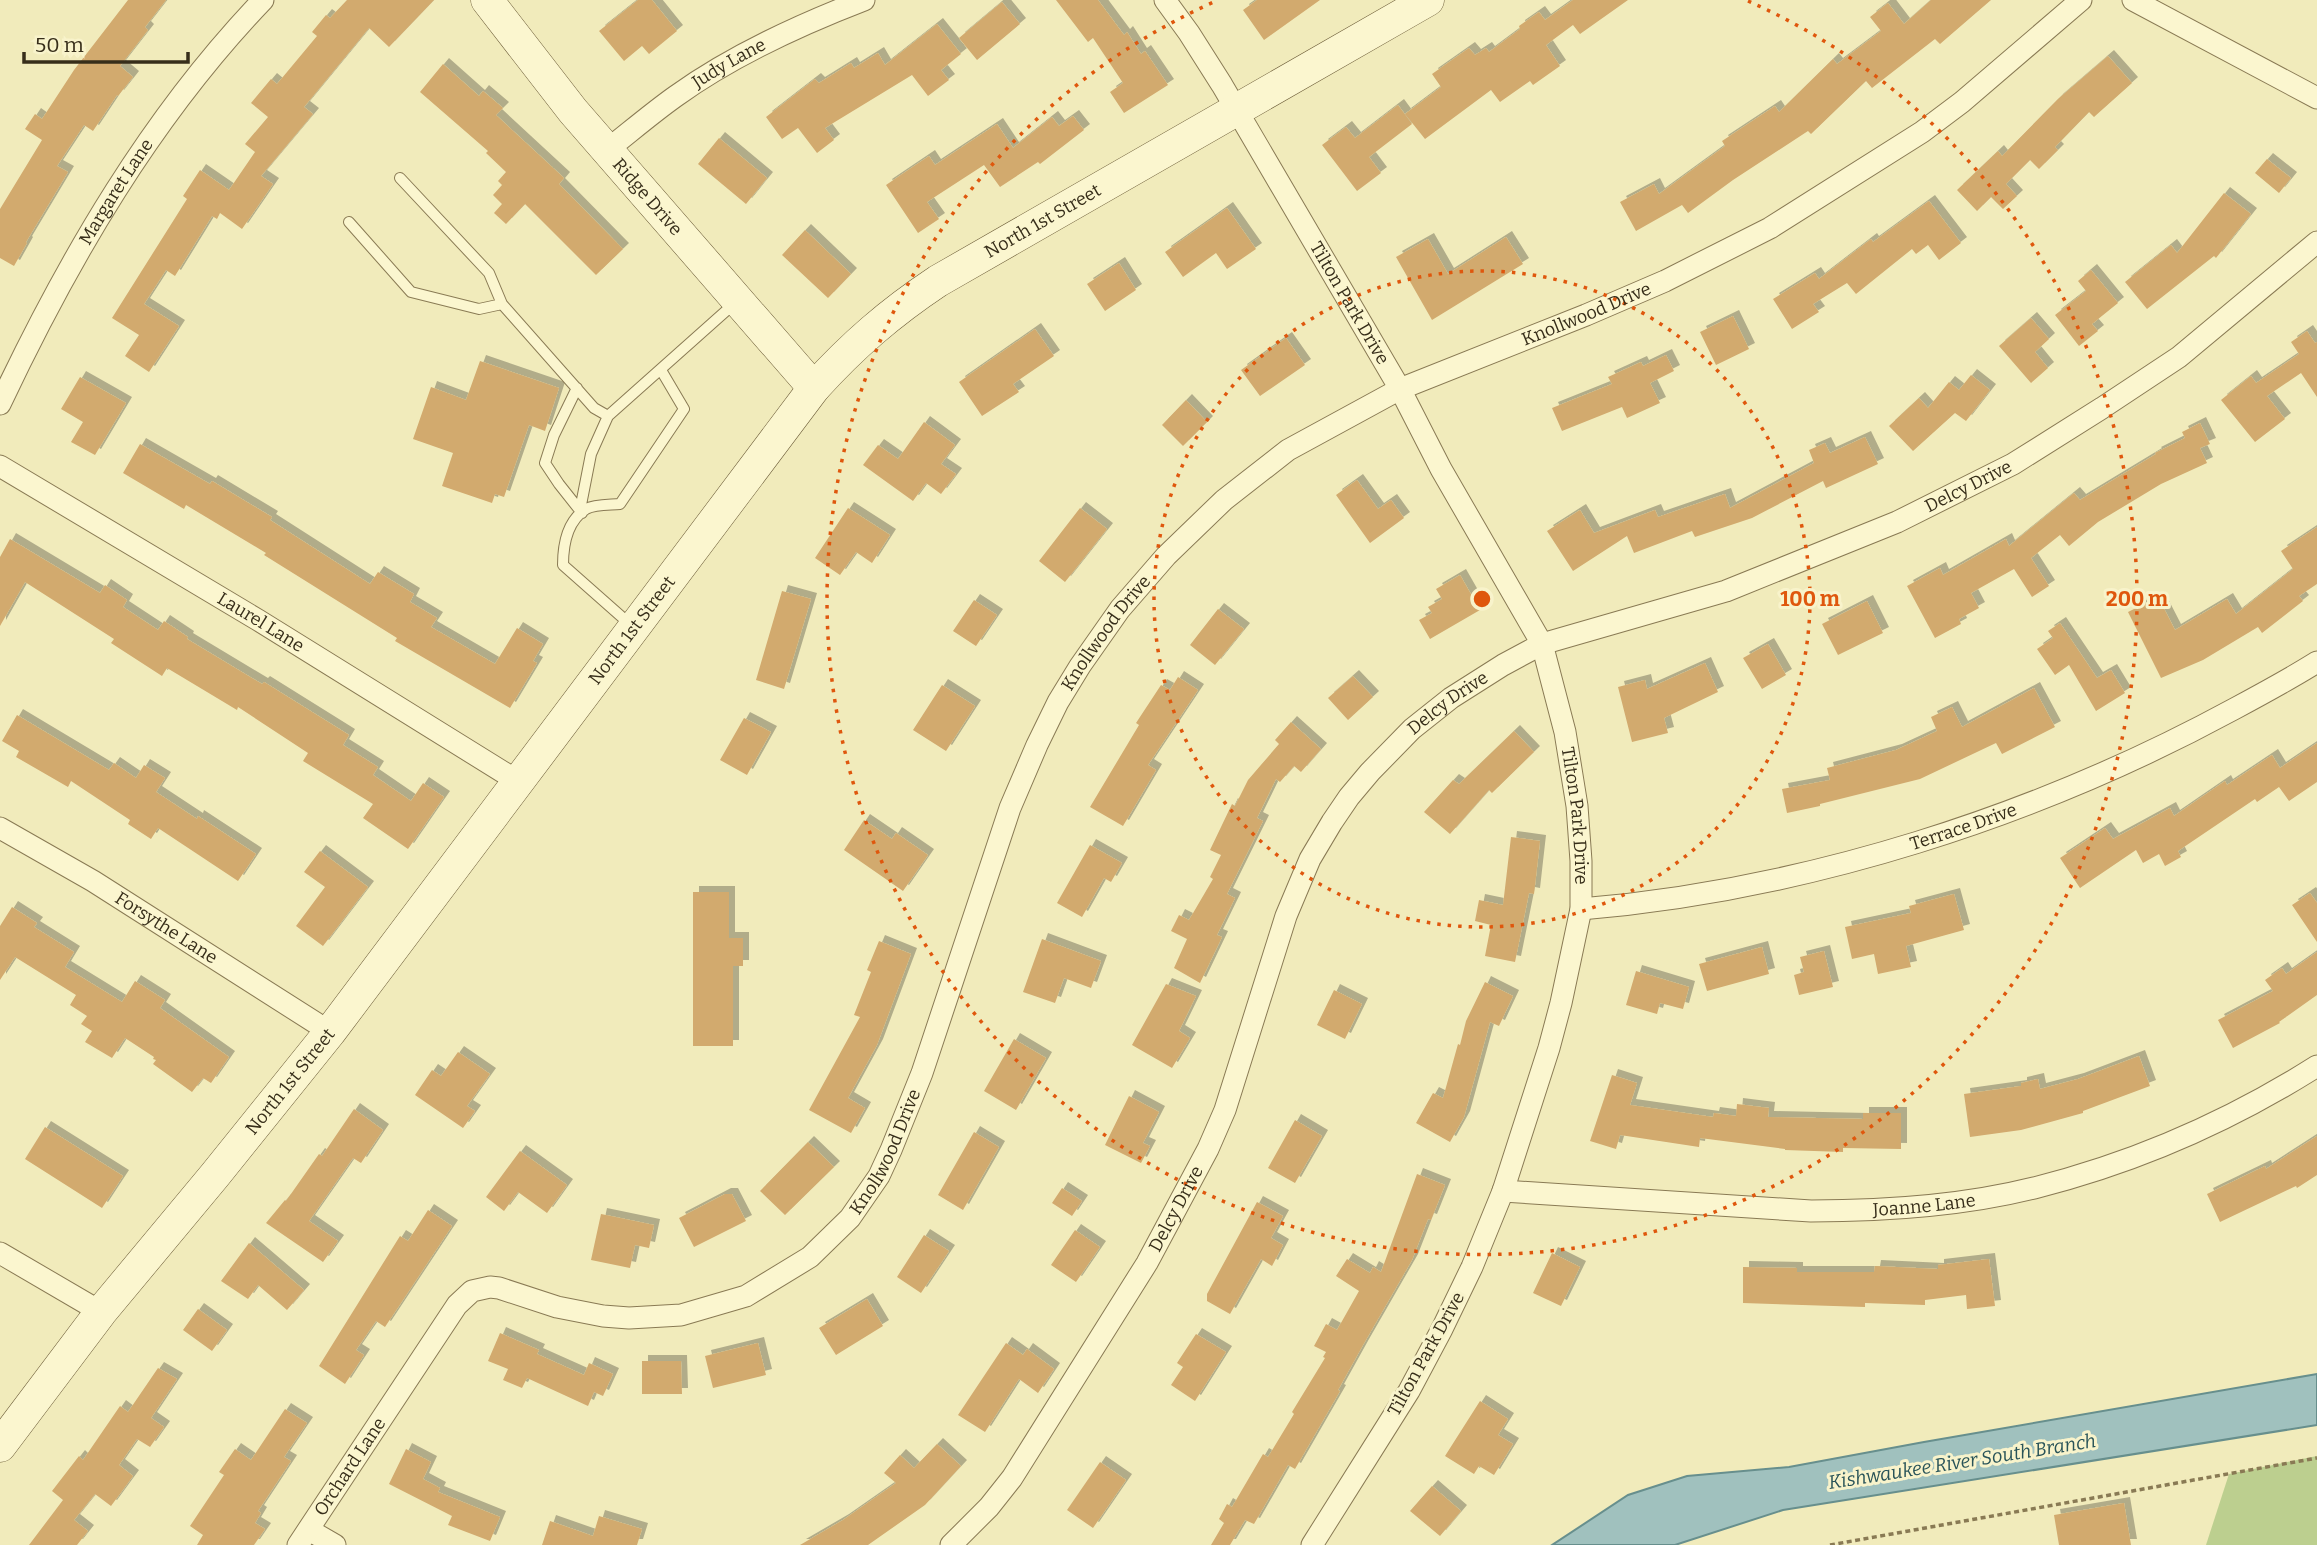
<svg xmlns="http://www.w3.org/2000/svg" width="2317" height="1545" font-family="Bitter,serif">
<defs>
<filter id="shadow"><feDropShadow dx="6" dy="-6" stdDeviation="0" flood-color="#0004"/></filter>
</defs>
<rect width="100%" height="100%" fill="#f1ebbb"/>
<path fill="#bccf8f" d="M2317,1456v89h-111l23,-71z"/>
<path fill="#a0c1be" stroke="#678f8d" stroke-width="2" d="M2317,1374v51l-534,85 -108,35h-123l76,-50 59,-19 102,-9 135,-25z"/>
<path fill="#d2aa6e" filter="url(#shadow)" d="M128,0h38l-21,27 3,3 -28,36 13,11 -15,19 -1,-1 -24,36 -9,-6 -27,41 11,6 -42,70 1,1 -13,23 -14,-8v-49l42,-69 -17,-11 10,-15 7,5 32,-49z
M347,0h87l-45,47 -20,-19 -65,79 9,7 -52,62 12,8 -31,45 -22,-16 -3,6 -5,-3 -37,60 -9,-6 -22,34 35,22 -30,46 -24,-16 14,-21 -27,-17 75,-119 -4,-3 17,-26 29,20 26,-38 -10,-8 23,-27 -17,-14 20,-24 6,5 40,-48 -5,-4 14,-17 4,3z
M638,0h14l25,31 -28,23 -7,-8 -18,15 -25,-30z
M1056,0h42l26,35 3,-3 14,22 4,-3 23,34 -44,28 -14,-21 13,-9 -30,-45 -5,4z
M1257,0h63l-56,40 -21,-30z
M1573,0h55l-48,34 -7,-9 -27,20 14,21 -27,19 -3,-4 -30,21 -9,-12 -66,49 -20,-25 36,-27 -9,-13 37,-26 6,7 11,-7 3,4 31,-23 -1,-3 20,-14 6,8z
M1931,0h60l-51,44 -5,-5 -63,49 -6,-7 -55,53 -3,-3 -75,49 -45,33 -6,-8 -46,26 -16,-29 34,-18 5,10 66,-48 -3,-5 53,-35 4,6 54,-53 4,5 44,-33 -11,-14 18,-14 16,21z
M1002,2l18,22 -43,36 -18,-22z
M937,24l24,30 -20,16 8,10 -21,16 -16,-21 -87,53 9,12 -17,13 -19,-25 -16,11 -16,-22 49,-38 4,4 32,-20 3,5 24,-15 7,12z
M2108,56l24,27 -38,34 -5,-5 -34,35 3,3 -19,19 -9,-9 -24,24 11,12 -14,13 -12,-12 -14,14 -20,-21 41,-39 4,5 56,-57z
M443,64l36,32 4,-5 20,17 -7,7 68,63 -5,6 64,65 -27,26 -71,-71 -19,20 -12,-11 8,-9 -9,-9 9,-10 -4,-4 8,-9 -20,-19 2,-2 -68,-59z
M1398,105l14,19 -43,33 12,16 -24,18 -35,-46 24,-18 9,11z
M1073,116l11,14 -44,34 -2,-2 -38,25 -16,-22 -57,37 12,17 -21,14 -32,-48 43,-29 6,9 62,-41 16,24 39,-31 7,9z
M719,138l48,40 -21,26 -48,-40z
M2267,159l24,19 -12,15 -24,-20z
M2224,193l27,21 -35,44 -2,-2 -67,53 -22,-27 46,-37 6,8z
M1929,201l32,42 -22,17 -11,-15 -12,9 -4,-5 -56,45 -9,-11 -34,21 6,8 -27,17 -19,-30 42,-26 4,6 52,-40 2,3z
M1227,208l29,41 -29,20 -11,-16 -33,24 -18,-25z
M805,230l46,44 -23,24 -46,-43z
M1506,237l17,27 -91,56 -36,-63 32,-18 20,35z
M1119,263l17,27 -31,21 -18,-27z
M2091,270l27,33 -26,21 6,7 -19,15 -24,-31 31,-24 -8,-10z
M1733,316l16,33 -33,16 -16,-33z
M2031,318l18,21 -14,13 13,16 -17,15 -32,-37z
M1035,329l19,27 -41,28 6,8 -37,24 -23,-34z
M2307,331l8,12 2,-1v55l-16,-24 -34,23 18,23 -30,23 -34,-42 30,-24 5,7 43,-29 -8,-12z
M1286,338l19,27 -45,31 -19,-26z
M1666,355l8,16 -24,12 10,20 -33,15 -5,-11 -60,24 -10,-23 60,-24 -4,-7 33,-15 2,4z
M480,361l79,27 -14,43 -16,-6 -25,72 -9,-3 -3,9 -50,-17 11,-33 -40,-14 18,-52 35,13z
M1971,375l19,15 -24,31 -11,-8 -42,38 -24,-25 30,-28 9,10 21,-26 10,8z
M80,377l46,26 -31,52 -24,-13 12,-20 -22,-13z
M1186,400l21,22 -24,24 -21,-21z
M924,422l31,23 -14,19 15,10 -15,20 -15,-11 -13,18 -50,-36 15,-20 20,14z
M2200,423l10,21 -10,4 7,15 -46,21 -63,38 -29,24 -9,-11 -29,23 18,28 -17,11 -18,-28 -43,24 8,15 -20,11 2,5 -26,14 -28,-52 33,-18 3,7 63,-36 3,7 65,-53 6,7 76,-46 -1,-1 30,-15 -3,-6z
M1865,437l13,27 -52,24 -3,-7 -71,37 -57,19 -3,-6 -58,22 -7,-17 -54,35 -26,-40 33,-21 14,23 61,-23 3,7 67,-23 5,14 84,-45 -5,-13 16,-7 5,10z
M140,444l70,40 2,-3 60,36 -2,3 100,64 8,-12 36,22 -4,8 27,16 -6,9 64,37 22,-36 26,16 -10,17 4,2 -27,45 -115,-67 2,-3 -133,-83 2,-2 -80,-48 -2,4 -61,-36z
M1357,480l21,29 13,-9 13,18 -34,25 -34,-48z
M848,508l42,27 -18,28 -16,-11 -16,23 -25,-17z
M1080,508l27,21 -42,53 -26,-21z
M2317,527v57l-18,12 4,5 -41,32 -4,-6 -55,33 -42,18 -33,-66 30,-15 17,33 52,-31 9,15 57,-45 -12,-18z
M10,539l90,54 5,-8 22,15 -4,7 35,23 6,-9 24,16 -1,2 75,45 2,-2 85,53 -6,10 35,22 -5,8 38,26 12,-18 21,14 -36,52 -45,-31 10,-14 -70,-43 5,-8 -70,-46 -1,3 -70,-42 -5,8 -51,-33 3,-4 -89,-57 -25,44v-69z
M1460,575l20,35 -50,29 -11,-19 13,-7 -4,-6 14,-8 -6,-10z
M782,591l29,8 -27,90 -28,-9z
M974,600l23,15 -21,31 -23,-15z
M1867,601l16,32 -45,22 -16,-31z
M1218,609l26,20 -29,36 -25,-20z
M2060,623l37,55 14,-8 14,23 -29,18 -27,-46 -14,10 -18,-26 16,-11 -5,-7z
M1768,644l18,31 -24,14 -19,-31z
M1705,663l13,29 -54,26 4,15 -36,9 -14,-55 27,-7 2,9z
M1353,676l20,21 -25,23 -20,-22z
M1178,677l20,13 -50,75 8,5 -33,56 -33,-19 49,-82 -3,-2 25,-38 9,5z
M942,685l33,21 -29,45 -33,-21z
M2034,688l21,39 -53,27 -6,-11 -76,36 -100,25v2l-33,7 -5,-24 48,-9 -3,-12 69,-18 41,-19 -6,-14 21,-10 10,20z
M17,715l92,55 5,-7 22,15 8,-13 21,13 -9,14 41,27 1,-3 58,38 -18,27 -80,-53 -7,11 -23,-15 2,-4 -59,-39 -3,6 -52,-30 3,-6 -17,-10z
M744,718l27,14 -24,43 -27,-15z
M1291,722l30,27 -20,23 -7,-6 -14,16 -4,-3 -19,39 6,3 -36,73 8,4 -18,37 5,2 -22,46 -26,-15 13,-29 -16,-8 8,-16 10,5 24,-41 -3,-2 11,-22 -11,-5 22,-46 3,2 13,-26 31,-36 -4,-4z
M1514,731l20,21 -42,41 -3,-3 -39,44 -26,-22 29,-32 6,4z
M2317,743v39l-28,19 -10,-14 -22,15 -2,-3 -77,52 3,6 -16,9 -6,-12 -16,9 -7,-13 -56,38 -20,-30 45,-30 8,11 57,-31 4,8 51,-35 2,4 45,-30 8,13z
M864,820l28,19 4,-6 32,22 -25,36 -59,-41z
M1511,837l29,4 -6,53 -5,-1 -14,69 -30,-6 6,-31 -16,-4 4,-21 24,5z
M1090,845l32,18 -11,19 -7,-4 -22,39 -25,-14z
M320,851l48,36 -45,59 -27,-20 29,-39 -21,-15z
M693,892h36v46h14v28h-10v80h-40z
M2310,893l7,10v39l-25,-37z
M1954,894l10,36 -58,16 5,21 -33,7 -4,-20 -22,5 -7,-32 66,-14 -2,-7z
M12,907l25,16 -3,4 40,25 -9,15 57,35 13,-21 30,19 -5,8 69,49 -18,26 -8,-5 -11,14 -39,-28 3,-4 -3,-1 1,-2 -29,-19 -13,20 -27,-16 7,-11 -11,-7 6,-8 -17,-11 6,-10 -61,-38 -15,23v-54z
M1042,939l59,22 -10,27 -27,-10 -9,25 -32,-11z
M879,941l32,13 -34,91 -29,53 17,10 -14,25 -42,-23 51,-93 -6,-2 17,-43 -4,-2z
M1762,947l7,27 -62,17 -8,-27z
M1824,951l9,36 -34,8 -5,-20 10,-3 -4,-15z
M2317,952v43l-38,27 1,1 -47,25 -15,-28 55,-29 -8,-11 17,-12 4,6z
M1636,971l53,16 -6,22 -23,-6 -3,11 -31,-9z
M1485,982l28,14 -14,30 -9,-4 -26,95 -14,25 -34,-19 17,-30 10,5 15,-54 2,1 6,-24z
M1166,984l30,12 -17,35 11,7 -18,30 -40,-23z
M1334,990l28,14 -17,35 -28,-14z
M1014,1039l32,19 -30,52 -32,-19z
M458,1052l32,22 -23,32 8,5 -12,17 -48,-33 17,-25 9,6z
M2139,1056l11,30 -67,25v2l-62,17 -51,7 -6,-43 57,-8v-3l17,-4 2,10 38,-10z
M1612,1075l25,8 -7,22 83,12 1,-4 22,3 1,-12 32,4 -1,9 95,2v-6h38v36l-58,-1v4l-58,-2v-1l-85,-11 -1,9 -79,-12 -4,14 -26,-8z
M1129,1096l30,16 -16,31 7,3 -9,17 -36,-18z
M354,1109l29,21 -22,33 -8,-5 -44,63 29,20 -15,21 -57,-39 19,-23 1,1 33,-47 3,2z
M1295,1120l27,16 -27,47 -27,-15z
M45,1127l78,49 -21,32 -77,-49z
M974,1132l25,15 -36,63 -25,-15z
M2317,1136v39l-20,13 -1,-2 -76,36 -13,-28 58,-28 1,3z
M808,1142l26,25 -49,48 -25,-24z
M520,1151l47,34 -20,28 -29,-21 -14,19 -18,-14z
M1417,1174l28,11 -14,35 -3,-1 -16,41 -49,85 -25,45 2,1 -45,78 -7,-4 -34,59 -9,-4 -15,25h-19l13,-22 -5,-4 8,-15 5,3 31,-53 5,3 26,-43 -2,-2 33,-54 -2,-1 3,-5 -12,-6 12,-22 11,6 22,-39 -23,-15 11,-17 23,14 3,-6 8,5z
M1062,1188l20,13 -10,15 -20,-13z
M725,1194h7l14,27 -52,26 -15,-29z
M1257,1202l26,14 -12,22 12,7 -11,21 -11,-7 -31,55 -23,-13v-7z
M428,1210l24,16 -67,101 -9,-6 -20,29 8,5 -19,29 -26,-18 81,-130 8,5z
M601,1214l53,11 -5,23 -14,-3 -5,23 -39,-8z
M1075,1230l25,17 -24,35 -25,-17z
M924,1235l25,16 -28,42 -24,-16z
M249,1243l55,47 -17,20 -29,-25 -10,14 -27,-18z
M1552,1253l28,14 -19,39 -28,-13z
M1989,1259l6,47 -28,3 -1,-14 -41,5v5l-60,-2v4l-122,-4v-36l54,1v4h77l1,-6 63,3v-4z
M867,1299l16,27 -47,29 -17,-27z
M198,1309l29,21 -15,21 -29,-21z
M500,1333l39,17 -2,4 47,21 5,-12 24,11 -10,22 -9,-4 -6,14 -61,-28 -5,10 -19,-8 5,-11 -20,-8z
M1196,1334l30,18 -31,49 -24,-16 12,-18 -6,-4z
M758,1343l8,32 -53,13 -8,-32z
M1006,1343l17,12 4,-6 27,20 -16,24 -19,-14 -34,53 -27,-17z
M642,1361h39l1,33h-40z
M158,1368l19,11 -26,39 13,9 -14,20 -13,-8 -18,26 14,11 -22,30 -16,-12 -21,26 14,11 -11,14h-48l34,-45 -11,-9 27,-35 4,4 37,-54 8,6z
M1480,1401l28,18 -10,16 15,9 -19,31 -15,-9 -5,8 -29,-18z
M285,1409l22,14 -23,34 7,4 -33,50 3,2 -6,10 10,6 -11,16h-57l6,-10 -13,-9 34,-51 -5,-3 16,-23 16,11z
M937,1444l24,22 -36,39 -57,40h-68l43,-25 53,-37 -12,-10 16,-18 14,13z
M406,1449l25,13 -8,17 17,9 -2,4 62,25 -10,24 -42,-16 4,-9 -63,-32z
M1100,1462l26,18 -33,48 -26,-18z
M1432,1486l29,25 -21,25 -30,-25z
M2124,1503l7,42h-72l-5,-30z
M599,1516l43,13 -5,16h-95l8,-24 43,15z"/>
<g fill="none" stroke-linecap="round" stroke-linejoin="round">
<defs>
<path id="lane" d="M400,178l89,95 13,31
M349,222l62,70 68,17 23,-5 92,104 14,8 128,-114
M577,388l-23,47 -9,28 14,21 23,29
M580,510l11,-56 17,-38
M632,626l-69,-61c0,-20 4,-44 23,-56 9,-5 24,-4 34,-5l64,-95 -23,-39"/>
<g id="street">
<path id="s1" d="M1165,0l24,33 33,52 178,304 41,80 101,175 23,88 12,74 4,55v48l-20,94 -12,45 -46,143 -31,76 -30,62 -33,62 -97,154"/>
<path d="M2133,0l184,98"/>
<path id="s2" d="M607,150c23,-18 45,-37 69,-54 57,-41 123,-71 188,-96"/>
<path id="s3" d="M0,404c69,-146 151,-287 263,-404"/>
<path id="s4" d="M0,466l258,154 261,162"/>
<path id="s5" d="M0,828l93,53 237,151"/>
<path id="s6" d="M1581,909c225,-19 454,-92 653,-200 28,-15 56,-30 83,-47"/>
<path id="s7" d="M1503,1191l308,20c74,0 151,-5 223,-23 100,-25 196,-67 283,-122"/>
<path d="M0,1253l101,59"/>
<path d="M309,1530l26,15"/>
<path id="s8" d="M298,1545l159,-240 15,-14 18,-4 9,1 58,19 46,9 26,2 52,-3 65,-19 64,-39 40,-39 29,-42 12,-26 31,-77 88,-265 27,-63 21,-43 22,-36 40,-57 46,-53 58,-56 64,-50 112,-61 186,-74 79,-34 105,-53 152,-96 40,-30 119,-102"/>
<path id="s9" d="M951,1545l38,-38 23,-29 135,-215 61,-114 17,-39 61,-194 24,-57 22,-37 17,-25 21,-25 42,-43 39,-31 52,-33 39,-21 184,-53 171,-69 116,-58 89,-56 77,-51 138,-115"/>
</g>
<g id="secondary">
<path id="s10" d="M487,0l86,111 241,277"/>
<path id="s11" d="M0,1446l101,-134 114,-137 115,-143 484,-644c39,-43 76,-75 124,-107l490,-281"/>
</g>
</defs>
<use href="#lane" stroke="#897a54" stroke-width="12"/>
<use href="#street" stroke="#897a54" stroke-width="23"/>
<use href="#secondary" stroke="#6b5b37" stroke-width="33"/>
<path stroke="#897a54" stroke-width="3.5" stroke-dasharray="5 3.5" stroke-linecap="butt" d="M1830,1545l487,-87"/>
<use href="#lane" stroke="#fbf6cf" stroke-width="10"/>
<use href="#street" stroke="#fbf6cf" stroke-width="21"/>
<use href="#secondary" stroke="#fbf6cf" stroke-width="32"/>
</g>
<g fill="none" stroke="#df570d" stroke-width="3.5" stroke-dasharray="3.5 7">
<circle cx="1482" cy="599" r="328"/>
<path d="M1748 1A655 655 0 1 1 1216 1"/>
</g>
<g text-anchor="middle" stroke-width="6" stroke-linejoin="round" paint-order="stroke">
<g font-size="18" fill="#372e1a" stroke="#f8f3cb">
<text dy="6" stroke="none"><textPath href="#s2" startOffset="150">Judy Lane</textPath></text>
<text dy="6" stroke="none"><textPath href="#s3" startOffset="242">Margaret Lane</textPath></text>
<text dy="6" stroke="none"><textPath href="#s10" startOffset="254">Ridge Drive</textPath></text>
<text dy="6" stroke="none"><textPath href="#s11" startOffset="1620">North 1st Street</textPath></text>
<text dy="6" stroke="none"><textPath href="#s1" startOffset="355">Tilton Park Drive</textPath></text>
<text dy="6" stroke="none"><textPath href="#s8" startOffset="1951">Knollwood Drive</textPath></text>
<text dy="6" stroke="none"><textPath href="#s9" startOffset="1559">Delcy Drive</textPath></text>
<text dy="6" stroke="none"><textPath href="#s4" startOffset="304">Laurel Lane</textPath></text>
<text dy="6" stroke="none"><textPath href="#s11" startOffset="1032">North 1st Street</textPath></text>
<text dy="6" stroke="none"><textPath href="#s8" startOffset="1363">Knollwood Drive</textPath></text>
<text dy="6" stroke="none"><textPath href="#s9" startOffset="992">Delcy Drive</textPath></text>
<text dy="6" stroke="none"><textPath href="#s1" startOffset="922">Tilton Park Drive</textPath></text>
<text dy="6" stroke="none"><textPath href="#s6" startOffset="392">Terrace Drive</textPath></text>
<text dy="6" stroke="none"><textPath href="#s5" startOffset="194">Forsythe Lane</textPath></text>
<text dy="6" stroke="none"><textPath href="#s11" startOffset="466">North 1st Street</textPath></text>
<text dy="6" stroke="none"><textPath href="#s8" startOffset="796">Knollwood Drive</textPath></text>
<text dy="6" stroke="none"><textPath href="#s7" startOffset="422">Joanne Lane</textPath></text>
<text dy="6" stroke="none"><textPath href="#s9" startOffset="406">Delcy Drive</textPath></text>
<text transform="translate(1426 1354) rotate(-61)" y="6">Tilton Park Drive</text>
<text dy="6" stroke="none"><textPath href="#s8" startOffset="94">Orchard Lane</textPath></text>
</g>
<g font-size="19" font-style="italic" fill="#285358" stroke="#f8f3cb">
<text transform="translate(1962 1461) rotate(-9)" y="7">Kishwaukee River South Branch</text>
</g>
</g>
<circle cx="1482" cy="599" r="10" fill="#df570d" stroke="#f8f3cb" stroke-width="3.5"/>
<g font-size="21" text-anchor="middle" font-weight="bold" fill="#df570d" stroke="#f8f3cb" stroke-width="6" stroke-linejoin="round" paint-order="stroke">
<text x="1810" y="606">100 m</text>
<text x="2137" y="606">200 m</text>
</g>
<path d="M24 52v10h164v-10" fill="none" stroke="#372e1a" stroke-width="3.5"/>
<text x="35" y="52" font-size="21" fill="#372e1a" stroke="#f8f3cb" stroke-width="5" paint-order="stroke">50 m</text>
</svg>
